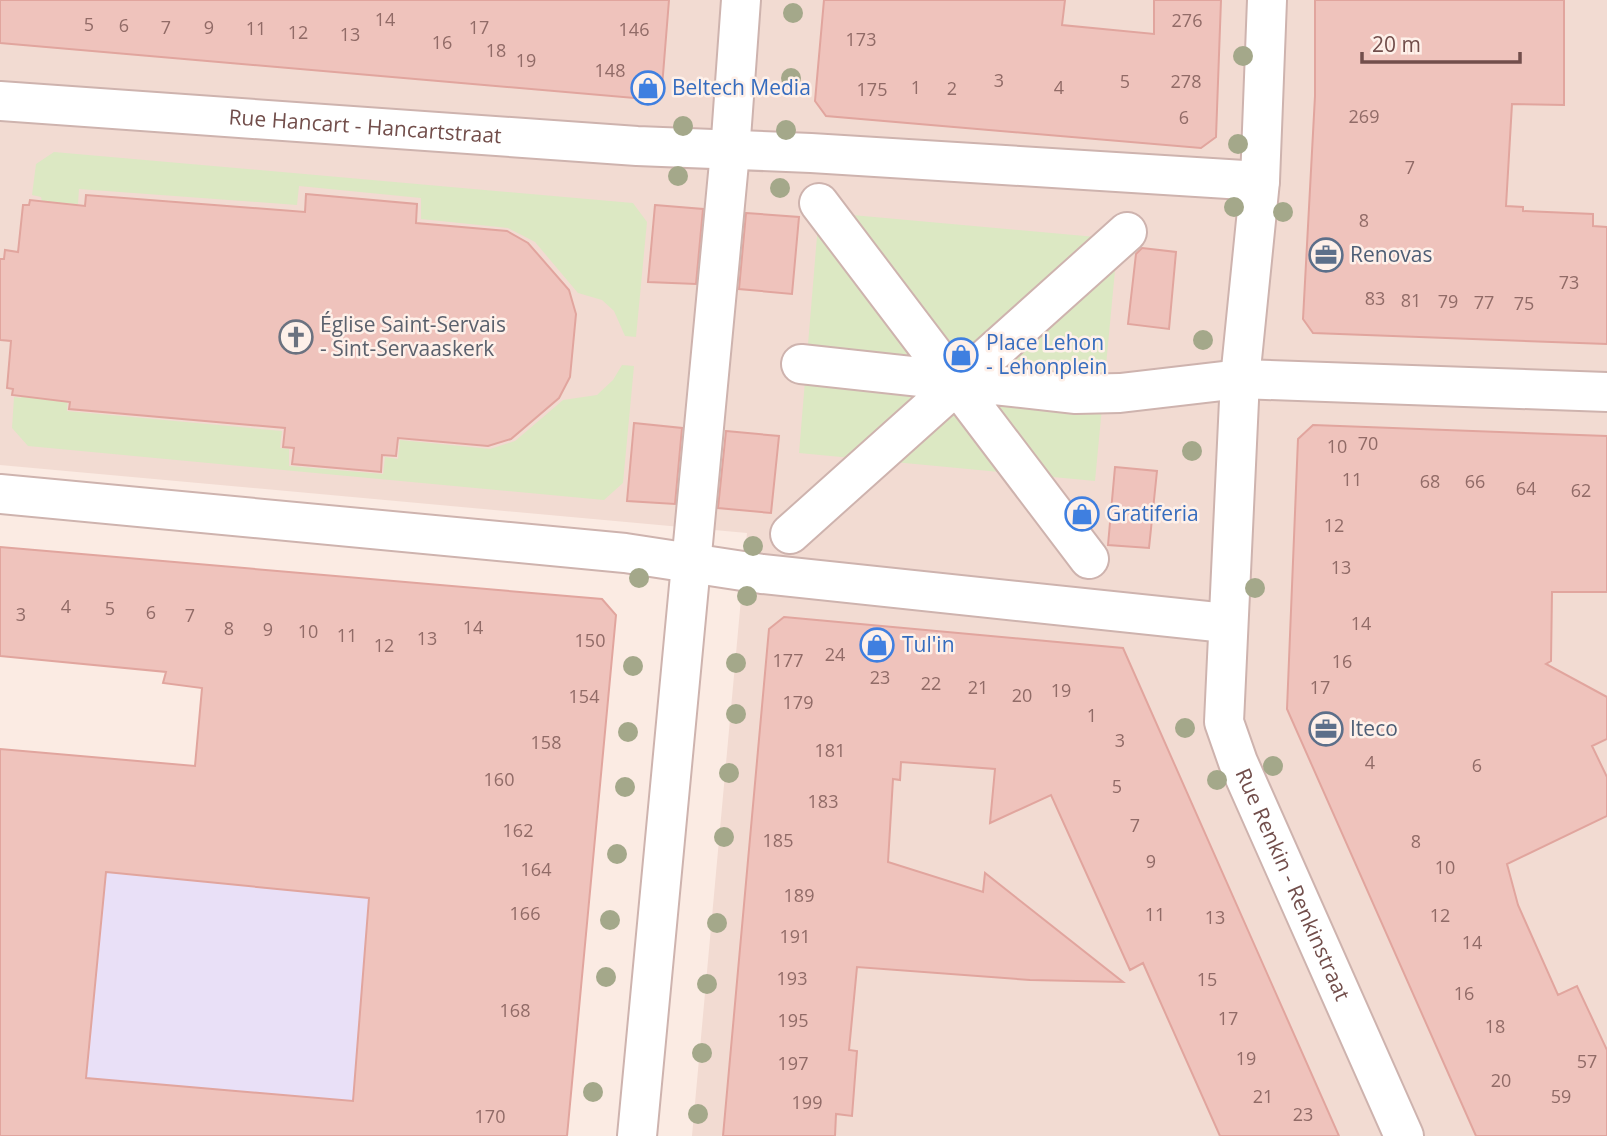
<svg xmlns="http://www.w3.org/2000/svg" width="1607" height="1136" font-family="'Open Sans',sans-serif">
<rect width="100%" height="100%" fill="#fbebe3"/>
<path fill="#f2dbd2" d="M0,0h1607v1136h-915l55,-603 -747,-68z"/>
<path fill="#e9e0f7" d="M0,749l439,41 -29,346h-410z"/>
<path fill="#dce8c3" d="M54,152l579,51 14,19 -11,115 -11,-1 -11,-25 -12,-11 -24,-7 -43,-51 -27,-14 -87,-9v-21l-122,-12 -2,19 -218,-16 -1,15 -36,-2 -1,-5 -9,-2 4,-31z
M819,212l299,27 -23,242 -296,-28z
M622,365l12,1 -11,117 -19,17 -576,-54 -16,-18 2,-31 7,1 1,-8 46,6 -1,15 215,20 -2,17 9,1v17l94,8 2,-17 13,2 2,-19 90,9 25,-8 48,-41 34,-5 16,-15z"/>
<path fill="#efc3bc" stroke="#e1a59e" stroke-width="2" fill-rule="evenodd" d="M0,0h669l-7,87 -16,12 -646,-56z
M824,0h241l-3,25 92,9v-34h67l-5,137 -15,11 -375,-32 -11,-15z
M1315,0h249v105l-52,-1 -6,102 17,1v4l70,3v12l14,1v117l-294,-11 -10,-14 12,-223z
M306,194l111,10 -1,19 91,8 21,12 41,47 7,24 -6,63 -11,21 -48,41 -23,7 -90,-8 -2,18 -14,-1 -1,17 -89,-8 2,-16 -11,-1 2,-19 -216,-19 1,-7 -58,-7 1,-6 -6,-1 4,-47 -11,-1v-81h4l1,-9 13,2 5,-47h6l1,-5 55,6 1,-11 219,17z
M655,205l48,4 -7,75 -48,-2z
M746,213l53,4 -7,77 -53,-5z
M1142,248l34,4 -7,77 -41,-5 8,-70z
M634,423l48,5 -7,76 -48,-3z
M1313,425l294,11v156h-55l-1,69 -5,3 61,33v42l-15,7 15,31v39l-100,48 11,41 40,90 19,-9 30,64v86h-131l-189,-427 11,-270z
M726,431l53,5 -8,77 -53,-5z
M1115,467l42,4 -8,77 -41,-3z
M0,547l602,52 14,16 -49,521h-567v-387l195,17 7,-78 -39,-5 3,-11 -166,-16zM106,872l263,26 -16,203 -267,-23z
M784,617l339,31 216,488h-119l-77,-173 -13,7 -79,-175 -61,28 5,-54 -94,-7 -1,18 -7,-1 -5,83 95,30 2,-19 138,109 -93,-2 -173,-13 -8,83 8,1 -5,65 -16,-2 -1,22h-112l46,-507z"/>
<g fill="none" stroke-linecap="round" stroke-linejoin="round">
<defs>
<path id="pedestrian" d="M819,203l270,356
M801,364l275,30 44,-1 120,-14
M790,534l337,-302"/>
<g id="minor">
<path id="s1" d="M1267,0l-7,181 -20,198 -16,343 14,40 166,374"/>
<path id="s2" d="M0,101l637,45 174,7 449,28"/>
<path d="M1240,379l367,13"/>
<path d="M0,494l625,59 137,21 464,49"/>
<path d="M637,1136l93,-984 11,-152"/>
</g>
</defs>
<use href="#pedestrian" stroke="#ceb3ae" stroke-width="42"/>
<use href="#minor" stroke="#ceb3ae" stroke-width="42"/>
<use href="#pedestrian" stroke="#fff" stroke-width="38"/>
<use href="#minor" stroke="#fff" stroke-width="38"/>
</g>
<g fill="#a4a88a">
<circle cx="793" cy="13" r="10"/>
<circle cx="1243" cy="56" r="10"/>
<circle cx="791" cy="78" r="10"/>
<circle cx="683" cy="126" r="10"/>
<circle cx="786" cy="130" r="10"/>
<circle cx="1238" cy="144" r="10"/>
<circle cx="678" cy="176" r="10"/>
<circle cx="780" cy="188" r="10"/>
<circle cx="1234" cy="207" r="10"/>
<circle cx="1283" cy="212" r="10"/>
<circle cx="1203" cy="340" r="10"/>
<circle cx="1192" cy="451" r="10"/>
<circle cx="753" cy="546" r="10"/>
<circle cx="639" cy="578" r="10"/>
<circle cx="1255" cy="588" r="10"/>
<circle cx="747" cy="596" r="10"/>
<circle cx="736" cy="663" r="10"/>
<circle cx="633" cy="666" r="10"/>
<circle cx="736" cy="714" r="10"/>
<circle cx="1185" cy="728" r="10"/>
<circle cx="628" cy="732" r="10"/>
<circle cx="1273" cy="766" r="10"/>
<circle cx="729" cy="773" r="10"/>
<circle cx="1217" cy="780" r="10"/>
<circle cx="625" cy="787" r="10"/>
<circle cx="724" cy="837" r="10"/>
<circle cx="617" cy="854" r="10"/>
<circle cx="610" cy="920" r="10"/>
<circle cx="717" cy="923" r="10"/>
<circle cx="606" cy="977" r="10"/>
<circle cx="707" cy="984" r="10"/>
<circle cx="702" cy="1053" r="10"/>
<circle cx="593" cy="1092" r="10"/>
<circle cx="698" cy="1114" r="10"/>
</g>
<defs>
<symbol id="shop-ring" viewBox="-11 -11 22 22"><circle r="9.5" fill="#fef0e9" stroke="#3f7fe0" stroke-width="1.5"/><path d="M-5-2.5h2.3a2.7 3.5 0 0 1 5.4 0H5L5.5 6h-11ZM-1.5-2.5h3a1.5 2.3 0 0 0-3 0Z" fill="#3f7fe0"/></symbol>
<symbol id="office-ring" viewBox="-11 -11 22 22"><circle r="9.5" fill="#fef0e9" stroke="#5c6f8a" stroke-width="1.5"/><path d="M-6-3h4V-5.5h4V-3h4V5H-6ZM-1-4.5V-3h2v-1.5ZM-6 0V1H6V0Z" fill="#5c6f8a"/></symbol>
<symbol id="church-ring" viewBox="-11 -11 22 22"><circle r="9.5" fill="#fef0e9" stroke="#6b7280" stroke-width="1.5"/><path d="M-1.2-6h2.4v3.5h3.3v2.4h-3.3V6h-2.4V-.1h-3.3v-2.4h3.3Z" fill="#6b7280"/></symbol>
</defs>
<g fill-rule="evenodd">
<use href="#shop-ring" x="629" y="69" width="38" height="38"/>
<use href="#office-ring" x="1307" y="236" width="38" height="38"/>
<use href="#church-ring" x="277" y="318" width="38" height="38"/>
<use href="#shop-ring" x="942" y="336" width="38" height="38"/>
<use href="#shop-ring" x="1063" y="495" width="38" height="38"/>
<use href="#shop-ring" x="858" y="626" width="38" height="38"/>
<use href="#office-ring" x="1307" y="710" width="38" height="38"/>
</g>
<g text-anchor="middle" stroke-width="5" stroke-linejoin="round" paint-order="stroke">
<g font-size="18" fill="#916b67">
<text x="385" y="26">14</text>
<text x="1187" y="27">276</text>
<text x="89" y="31">5</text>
<text x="124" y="32">6</text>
<text x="166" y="34">7</text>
<text x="209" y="34">9</text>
<text x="479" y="34">17</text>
<text x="256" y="35">11</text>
<text x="634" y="36">146</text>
<text x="298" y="39">12</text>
<text x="350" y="41">13</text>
<text x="861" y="46">173</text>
<text x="442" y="49">16</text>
<text x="496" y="57">18</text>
<text x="526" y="67">19</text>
<text x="610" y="77">148</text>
<text x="999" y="87">3</text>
<text x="1125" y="88">5</text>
<text x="1186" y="88">278</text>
<text x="916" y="94">1</text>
<text x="1059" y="94">4</text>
<text x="952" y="95">2</text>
<text x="872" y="96">175</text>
<text x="1364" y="123">269</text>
<text x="1184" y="124">6</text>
<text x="1410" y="174">7</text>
<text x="1364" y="227">8</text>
<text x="1569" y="289">73</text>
<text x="1375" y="305">83</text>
<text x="1411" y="307">81</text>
<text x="1448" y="308">79</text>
<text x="1484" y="309">77</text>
<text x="1524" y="310">75</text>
<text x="1368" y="450">70</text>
<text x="1337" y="453">10</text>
<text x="1352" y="486">11</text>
<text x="1430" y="488">68</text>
<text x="1475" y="488">66</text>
<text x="1526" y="495">64</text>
<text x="1581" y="497">62</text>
<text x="1334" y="532">12</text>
<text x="1341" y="574">13</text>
<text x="66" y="613">4</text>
<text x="110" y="615">5</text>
<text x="151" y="619">6</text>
<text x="21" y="621">3</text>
<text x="190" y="622">7</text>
<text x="1361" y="630">14</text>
<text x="473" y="634">14</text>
<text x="229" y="635">8</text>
<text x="268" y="636">9</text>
<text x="308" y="638">10</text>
<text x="347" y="642">11</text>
<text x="427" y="645">13</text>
<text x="590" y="647">150</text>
<text x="384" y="652">12</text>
<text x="835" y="661">24</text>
<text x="788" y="667">177</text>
<text x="1342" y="668">16</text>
<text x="880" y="684">23</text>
<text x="931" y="690">22</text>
<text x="978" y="694">21</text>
<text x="1320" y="694">17</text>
<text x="1061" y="697">19</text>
<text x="1022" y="702">20</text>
<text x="584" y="703">154</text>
<text x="798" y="709">179</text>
<text x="1092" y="722">1</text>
<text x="1120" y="747">3</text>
<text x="546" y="749">158</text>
<text x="830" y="757">181</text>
<text x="1370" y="769">4</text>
<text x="1477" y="772">6</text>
<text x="499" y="786">160</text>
<text x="1117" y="793">5</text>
<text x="823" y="808">183</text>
<text x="1135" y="832">7</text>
<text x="518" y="837">162</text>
<text x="778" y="847">185</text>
<text x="1416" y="848">8</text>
<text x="1151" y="868">9</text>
<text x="1445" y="874">10</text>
<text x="536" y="876">164</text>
<text x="799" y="902">189</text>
<text x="525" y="920">166</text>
<text x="1155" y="921">11</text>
<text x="1440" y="922">12</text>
<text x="1215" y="924">13</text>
<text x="795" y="943">191</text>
<text x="1472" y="949">14</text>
<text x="792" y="985">193</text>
<text x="1207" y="986">15</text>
<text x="1464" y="1000">16</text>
<text x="515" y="1017">168</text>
<text x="1228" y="1025">17</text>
<text x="793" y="1027">195</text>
<text x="1495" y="1033">18</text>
<text x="1246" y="1065">19</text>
<text x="1587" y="1068">57</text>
<text x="793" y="1070">197</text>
<text x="1501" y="1087">20</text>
<text x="1263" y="1103">21</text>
<text x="1561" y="1103">59</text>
<text x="807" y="1109">199</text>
<text x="1303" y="1121">23</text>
<text x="490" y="1123">170</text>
</g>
<g font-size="21" fill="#366cbe" stroke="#fef0e9" text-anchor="start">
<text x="672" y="95">Beltech Media</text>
<text x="986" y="350">Place Lehon<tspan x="986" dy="24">- Lehonplein</tspan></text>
<text x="1106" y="521">Gratiferia</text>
<text x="902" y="652">Tul'in</text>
</g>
<g font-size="21" fill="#724e4b" stroke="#fef0e9">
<text dy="7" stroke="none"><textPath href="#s2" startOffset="366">Rue Hancart - Hancartstraat</textPath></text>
<text dy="7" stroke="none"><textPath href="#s1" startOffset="900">Rue Renkin - Renkinstraat</textPath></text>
</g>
<g font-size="21" fill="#4e5e75" stroke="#fef0e9" text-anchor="start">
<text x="1350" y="262">Renovas</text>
<text x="1350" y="736">Iteco</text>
</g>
<g font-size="21" fill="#5b616d" stroke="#fef0e9" text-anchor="start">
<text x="320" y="332">Église Saint-Servais<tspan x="320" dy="24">- Sint-Servaaskerk</tspan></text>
</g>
</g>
<path d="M1362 52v10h158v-10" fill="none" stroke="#724e4b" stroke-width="3.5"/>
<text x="1372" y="52" font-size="21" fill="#724e4b" stroke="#fef0e9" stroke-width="5" paint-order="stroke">20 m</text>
</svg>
